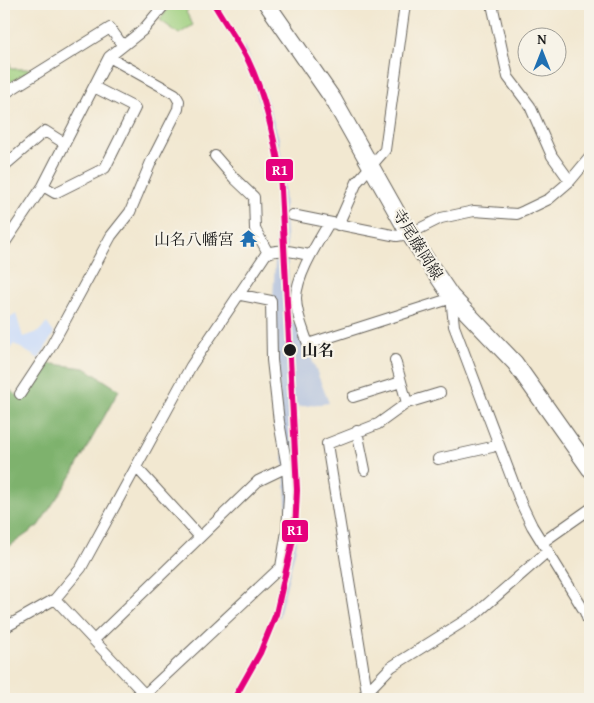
<svg xmlns="http://www.w3.org/2000/svg" width="594" height="703" font-family="'Gentium Book Plus','Noto Serif JP',serif">
<rect width="100%" height="100%" fill="#f7f3e8"/>
<filter id="ink" filterUnits="userSpaceOnUse"><feTurbulence type="fractalNoise" baseFrequency=".02" numOctaves="2"/><feDisplacementMap in="SourceGraphic" scale="10" xChannelSelector="R" yChannelSelector="G"/><feConvolveMatrix kernelMatrix="1 2 1 2 8 2 1 2 1" color-interpolation-filters="sRGB"/></filter>
<filter id="wash" filterUnits="userSpaceOnUse"><feTurbulence type="fractalNoise" baseFrequency=".0096" numOctaves="4" result="noise"/><feDisplacementMap in="SourceGraphic" scale="20" xChannelSelector="R" yChannelSelector="G"/><feGaussianBlur stdDeviation="1.12" result="paint"/><feColorMatrix in="noise" values="0 0 0 0 0 0 0 0 0 0 0 0 0 0 0 0 0 1.4 0 .05"/><feComposite in="paint" operator="in"/></filter>
<g filter="url(#wash)">
<rect width="100%" height="100%" fill="#f2e8d1"/>
<path fill="#cbdcf9" d="M16,314l7,23 15,-5 9,-9 7,10 -15,26 -25,-15 -10,13v-35z"/>
<path fill="#b7c5de" d="M244,46l17,36 18,56 4,33 8,153h7l31,79 -32,4 4,89 -5,52 -17,69 -7,-4 17,-66 -16,-249 5,-95 -7,-63 -17,-55 -16,-35z"/>
<path fill="#9ecf7e" stroke="#5d764d" d="M171,4h21l-6,8 7,13 -14,9 -19,-14z
M4,53l4,1 3,15h21l-28,17z"/>
<path fill="#7eb26d" stroke="#4d6744" d="M45,363l40,5 34,22 -50,90 -31,46 -34,24v-164l17,12z"/>
</g>
<g filter="url(#ink)">
<g fill="none" stroke-linecap="round" stroke-linejoin="round">
<defs>
<path id="street" d="M492,4l16,73 22,29 22,50 18,25
M4,94l106,-66 13,18
M215,156l19,22 20,19 1,32 13,24
M4,166l41,-35 19,12
M43,186l12,7 50,-25 30,-60 -41,-21
M292,215l105,21 12,-2 32,-16 33,-7 43,3 7,-3 25,-12 21,-18 20,-24
M329,223c-12,21 -32,51 -33,75 0,16 7,31 12,46l138,-44 5,-4 3,30 67,177 11,23 53,86 5,14
M338,225l19,-43 28,-32 20,-146
M4,244l39,-58 66,-129 34,-27 22,-26
M395,360l12,43
M20,394l29,-44 62,-114 19,-24 21,-50 27,-53 1,-8 -4,-7 -66,-37
M353,397l48,-15
M357,431l8,39
M438,459l54,-12 5,-4
M137,468l62,68
M543,542l47,-33
M55,599l94,100
M4,628l51,-29 26,-31 110,-202 75,-112c12,-7 31,-1 44,1
M94,640l164,-159 29,-14
M367,692l-40,-248 51,-20 29,-21 33,-10
M140,699l141,-132 6,-36 2,-35 -2,-29 -8,-45 -7,-62 -1,-59 -30,-6
M360,699l31,-32 86,-54 71,-62"/>
<path id="primary" d="M267,4l66,95 76,135 42,62 64,67 75,106"/>
</defs>
<use href="#street" stroke="#67635b" stroke-width="12"/>
<use href="#primary" stroke="#67635b" stroke-width="18"/>
<use href="#street" stroke="#fff" stroke-width="10"/>
<use href="#primary" stroke="#fff" stroke-width="16"/>
<defs>
<path id="rail-1" d="M214,4c11,19 24,37 34,56 17,35 25,74 32,111l17,319 -2,41 -19,83 -16,39 -26,46"/>
</defs>
<use href="#rail-1" stroke="#f7f3e8" stroke-width="10"/>
<use href="#rail-1" stroke="#e5007d" stroke-width="6"/>
</g>
</g>
<defs>
<symbol id="temple-bare" viewBox="-9 -9 18 18"><path d="M0-6L5-2H3V0L6.5 2.5H4V6H1.5V3h-3V6H-4V2.5H-6.5L-3 0V-2H-5Z" fill="#1f6fb2" stroke="#f7f3e8" stroke-width="2.5" paint-order="stroke"/></symbol>
</defs>
<g fill-rule="evenodd">
<use href="#temple-bare" x="236" y="226" width="25" height="25"/>
</g>
<circle fill="#1c1c1c" stroke="#f7f3e8" stroke-width="2" cx="290" cy="350" r="7"/>
<g text-anchor="middle" stroke-width="4.5" stroke-linejoin="round" paint-order="stroke">
<g font-size="16" fill="#1c1c1c" stroke="#f7f3e8" text-anchor="end">
<text x="234" y="245">山名八幡宮</text>
</g>
<g font-size="16" fill="#1c1c1c" stroke="#f7f3e8">
<text transform="translate(418 244) rotate(58)" y="6">寺尾藤岡線</text>
</g>
<g font-size="16" font-weight="bold" fill="#1c1c1c" stroke="#f7f3e8" text-anchor="start">
<text x="302" y="356">山名</text>
</g>
</g>
<g stroke="#f7f3e8" stroke-width="2">
<rect x="265" y="158" width="29" height="24" rx="5" fill="#e5007d"/>
<rect x="281" y="519" width="28" height="24" rx="5" fill="#e5007d"/>
</g>
<g font-size="14" text-anchor="middle" font-weight="bold" fill="#fff">
<text x="280" y="175">R1</text>
<text x="295" y="535">R1</text>
</g>
<rect width="594" height="703" fill="none" stroke="#f7f3e8" stroke-width="20"/>
<g transform="translate(542 52)"><circle r="24" fill="#f7f3e8" stroke="#9f9d96"/>
<path d="M0-4L9 19L0 12L-9 19Z" fill="#1f6fb2"/>
<text y="-8" font-size="14" font-weight="bold" text-anchor="middle" fill="#1c1c1c">N</text>
</g>
</svg>
